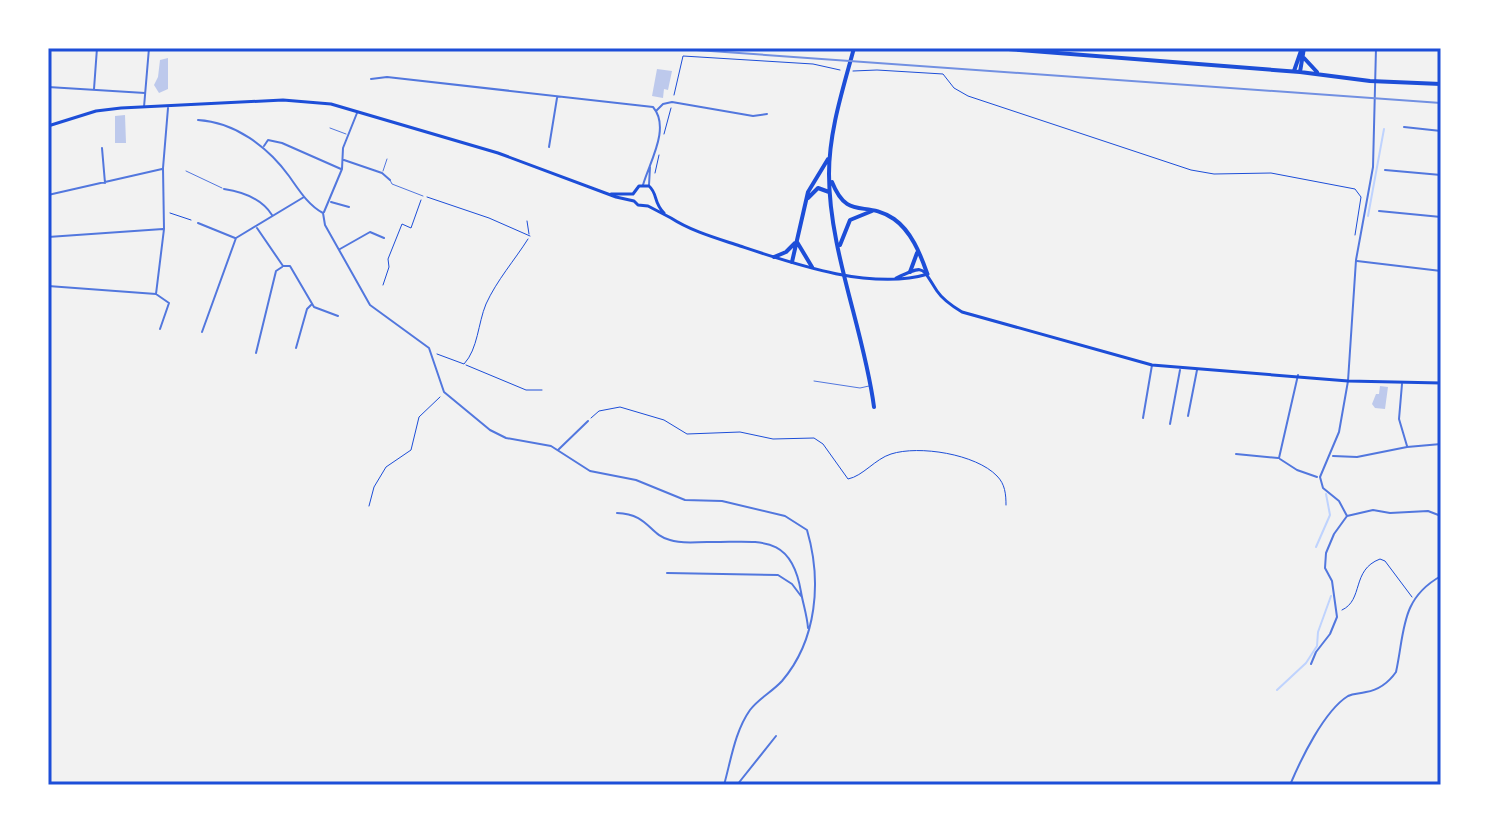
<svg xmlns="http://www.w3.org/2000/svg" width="1489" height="833" font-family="'Work Sans',sans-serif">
<rect width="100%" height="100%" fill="#f2f2f2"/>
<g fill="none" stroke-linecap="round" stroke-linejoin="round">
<path stroke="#bfd3fe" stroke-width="2" d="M1368,216l16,-87
M1316,547l14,-32 -4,-21
M1277,690l29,-27 11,-17 1,-14 13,-36"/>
</g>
<path fill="#bdc9ec" d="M168,58v31l-9,4 -5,-8 4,-8 2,-17z
M657,69l15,2 -4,19 -4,-1 -1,9 -11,-2z
M125,115l1,28h-11v-27z
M1380,386l8,1 -3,22 -10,-1 -3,-4 4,-10h3z"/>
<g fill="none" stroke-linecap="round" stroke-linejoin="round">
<path stroke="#1d4ed8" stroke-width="1" d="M853,71l24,-1 66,4 11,14 14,8 223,74 23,4 57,-1 84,16 6,8 -6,38
M674,95l9,-39 130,8 27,6
M664,134l7,-26
M655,173l4,-18
M427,197l62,21 41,18
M170,213l21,7
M527,221l2,13
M383,285l6,-18 -1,-8 14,-35 9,4 10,-28
M437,354l27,10c14,-15 14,-41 22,-60 11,-24 28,-43 42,-65
M466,365l60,25h16
M591,418l8,-7 21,-4 44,13 23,14 53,-2 33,7 41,-1 9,6 25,35c15,-3 27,-20 43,-25 28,-9 85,0 106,22 8,8 9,18 9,29
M369,506l5,-19 12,-20 25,-17 8,-33 21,-20
M1342,610c22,-10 9,-40 38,-51l5,2 27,36"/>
<path stroke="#5277de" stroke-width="1" d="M330,128l16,6
M186,171l36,17
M383,171l4,-12
M390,180l2,4 31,12
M814,381l46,7 9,-2"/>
<path stroke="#5277de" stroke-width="2" d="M371,79l16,-2 266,30c18,21 -4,56 -10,78
M48,87l97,6
M94,89l3,-41
M144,107l5,-59
M657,110l6,-6 9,-2 81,14 14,-2
M198,120c37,2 70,27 91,56 10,14 19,29 34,37l2,12 45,80 59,43 15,44 46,38 16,8 45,8 39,25 46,9 49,20 37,1 63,15 22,14c15,51 10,110 -25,151 -10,11 -23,17 -32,29 -15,21 -19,50 -26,75
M1404,127l37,4
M264,146l4,-6 14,3 59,26
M549,147l8,-49
M102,148l3,35
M344,160l38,13 8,7
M1385,170l56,5
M649,185l1,-18
M224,189c20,3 38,10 48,26
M48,195l114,-26
M331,202l18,5
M1379,211l62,6
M324,212l18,-43 1,-21 14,-35
M198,223l37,15
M257,228l26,38h7l24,41 24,9
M48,237l115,-8
M340,249l30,-17 14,6
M1357,261l84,10
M48,286l108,8 13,9 -9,26
M156,294l8,-65 -1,-61 5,-60
M202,332l34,-94 68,-41
M296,348l11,-39 4,-4
M256,353l20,-82 6,-4
M1402,384l-3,35 8,27
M1188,416l9,-46
M1143,418l9,-53
M1170,424l10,-54
M558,450l30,-29
M1236,454l42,4
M1333,456l24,1 50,-10 34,-3
M1279,458l19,-83
M1280,459l17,11 20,7
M617,513c32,1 32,22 53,27 11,4 25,2 37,2 50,1 84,-11 94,50 2,12 6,23 7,36
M1347,516l-8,-15 -16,-13 -3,-11 19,-45 9,-51 8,-121 17,-93 3,-119
M667,573l111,2 14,9 9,12
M1311,664l5,-12 14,-18 7,-17 -5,-36 -7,-13 1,-15 8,-19 13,-18 26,-6 17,3 38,-2 13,5
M737,785l39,-49
M1290,785c11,-26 34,-74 58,-89 6,-3 11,-2 18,-4 12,-2 23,-10 30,-20 9,-41 4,-73 45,-96"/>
<path stroke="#1d4ed8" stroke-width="3" d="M48,126l48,-15 25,-3 162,-8 48,4 167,49 118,44 18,4 4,4 10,1 23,12
M611,194h22l6,-8h10c9,8 4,16 15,27
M671,218c20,13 45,20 69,28 54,18 132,45 188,28
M896,278c30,-14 25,-11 41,13 6,9 15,15 25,21l190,53 196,16 93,2"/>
<path stroke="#1d4ed8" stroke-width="4" d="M854,48c-11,41 -25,83 -25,126 0,77 35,156 45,233
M879,48h48
M995,48l305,24 70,9 71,3
M1304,58l13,14
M1294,71l8,-23
M1300,72l4,-24
M832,182c16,40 33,17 62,37 17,12 26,34 33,54
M808,198l10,-10 11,4
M797,242l15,25
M840,245l10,-25 22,-9
M774,257l12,-5 9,-9
M792,262l16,-70 20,-33
M910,272l7,-19"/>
<path stroke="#7290e2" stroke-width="2" d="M668,48l773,55"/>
</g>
<rect width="1489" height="833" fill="none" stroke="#ffffff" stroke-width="100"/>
<rect x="50" y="50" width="1389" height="733" fill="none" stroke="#1d4ed8" stroke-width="3"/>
</svg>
